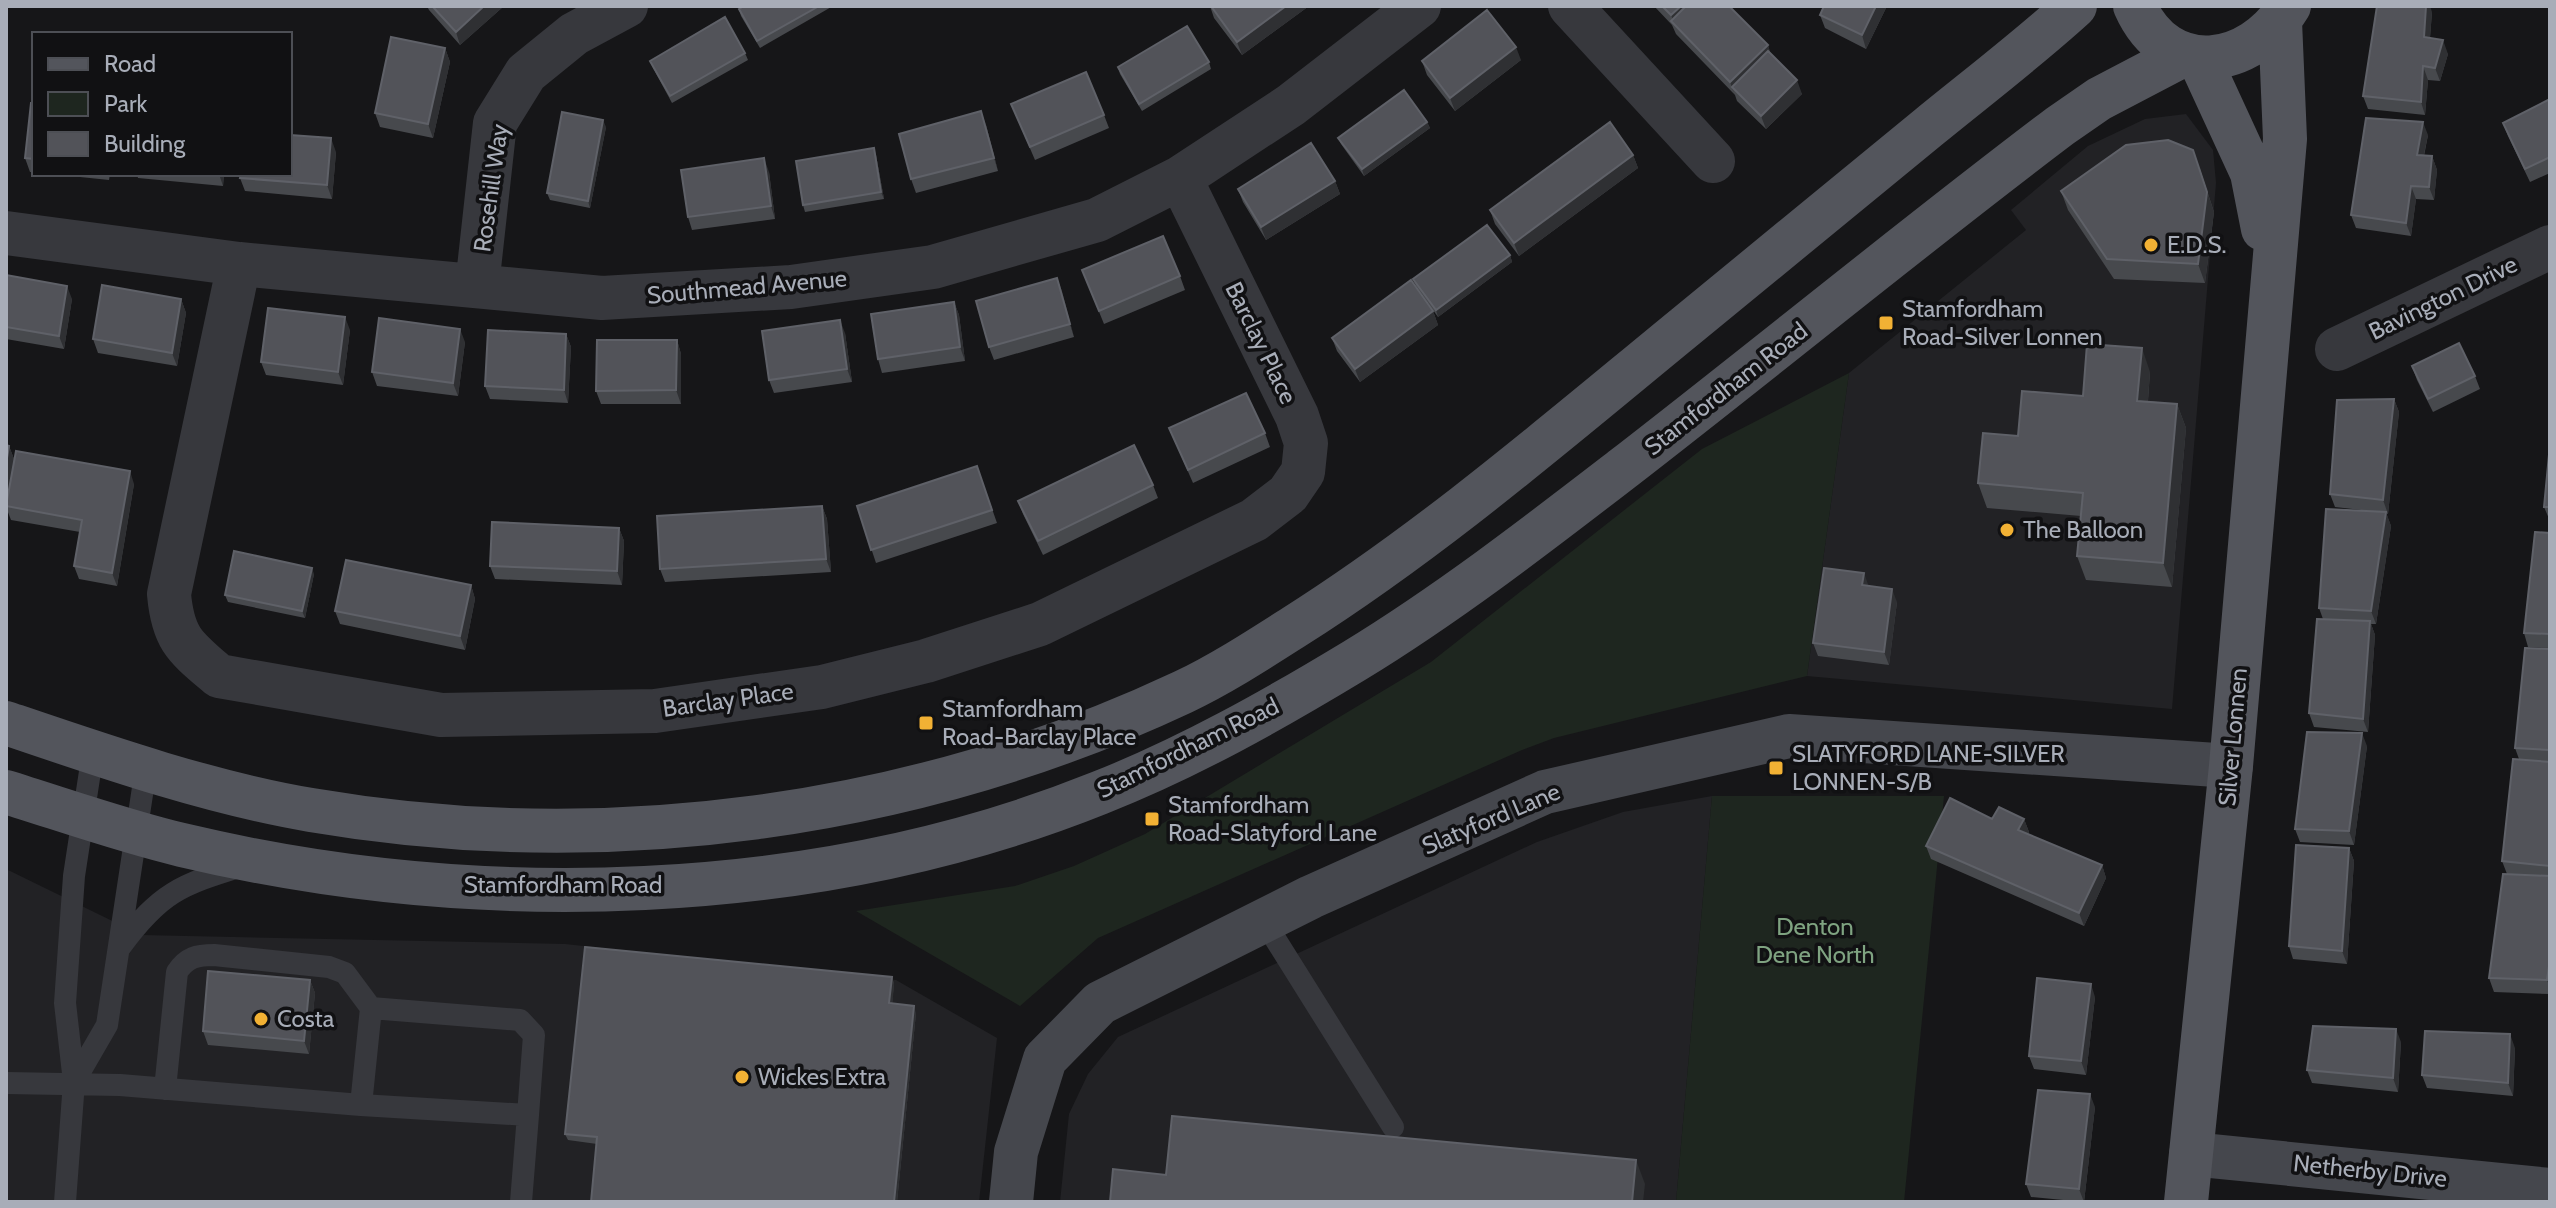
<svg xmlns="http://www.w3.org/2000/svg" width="2556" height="1208" font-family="Cabin,sans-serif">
<rect width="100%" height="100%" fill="#161618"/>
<path fill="#222225" d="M2186,114l27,36 3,33 -44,526 -365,-33 42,-303 177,-143 -15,-20 77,-64 57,-27z
M1712,796l-36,406h-616l9,-88 19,-40 30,-37 419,-195 86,-30z
M6,869l135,66 424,9 331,36 101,58 -18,164h-973z"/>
<path fill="#1e261f" d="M1849,373l-42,303 -253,62 -32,12 -424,188 -78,68 -164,-95 159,-25 59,-20 71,-32 286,-172 271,-213z
M1712,796h232l-40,406h-228z"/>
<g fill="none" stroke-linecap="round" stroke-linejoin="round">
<path stroke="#37383d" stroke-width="22" d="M93,752l-19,124 -9,127 9,79 33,-57 39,-257
M1264,921l129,206
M121,946c39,-53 59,-61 121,-80
M371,1008l149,12 14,15 -6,80
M6,1083l114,2 241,20 167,10 -7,87
M165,1089l12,-117c10,-15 20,-17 37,-17l115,12 16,6 26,35 -10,97
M65,1202l9,-120"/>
<path stroke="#37383d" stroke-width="44" d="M1570,6l143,155
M6,233l233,31 363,34 189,-11 142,-20 164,-47 83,-42 111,-73 128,-99
M239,264l-70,330c4,45 16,53 50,82l222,39 214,-4 167,-24 104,-26 114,-37 214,-104 34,-26 15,-22 3,-29 -9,-27 -117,-238
M477,286l18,-163 31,-50 48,-39 52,-28
M2337,349l213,-102"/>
<path stroke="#45474d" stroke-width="44" d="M2191,1154l359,36
M1011,1202l5,-50 29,-93 55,-56 211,-106 234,-105 244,-56 442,30"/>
<path stroke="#53555c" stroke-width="44" d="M2135,6c33,75 116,62 154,0
M2199,58l53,115 11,56
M6,723c97,33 204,70 305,87 293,50 602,9 872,-118 38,-18 75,-42 111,-65 139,-88 264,-196 391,-300 82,-67 164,-134 245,-201 49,-40 99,-78 145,-120
M6,792c58,18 117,39 176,53 295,70 633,62 917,-52 89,-35 174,-83 255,-132 95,-58 184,-127 271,-194 146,-113 288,-230 435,-341l39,-27 84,-44
M2186,1202l45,-436 54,-627 -5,-118"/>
</g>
<path fill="#47494d" d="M427,6h77l-44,39 -31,-35z
M744,6h89l-73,42 -19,-32 -2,-7z
M1210,6h99l-67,49 -28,-37z
M1654,6h75l39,39 2,8 32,41 -36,35 -29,-28 -2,-6 -59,-61 -4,-9z
M1824,6h63l-21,43 -41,-21 -5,-13z
M2432,12l-2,26 18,16 -8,27 -12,-1 -3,35 -57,-6 -5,-13z
M445,48l5,14 -17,76 -53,-11 -5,-14z
M745,53l3,7 -76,43 -19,-35 -3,-7z
M1521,60l-66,51 -28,-36 -5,-14z
M1209,62l2,7 -69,42 -22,-37 -2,-7z
M2550,99v74l-20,9 -22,-46 -5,-13z
M34,103v69h-4l-5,-14z
M1011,104l93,11 5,13 -74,32z
M1427,122l3,6 -66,48 -23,-32 -3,-6z
M986,125l12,46 -82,22 -5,-14z
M606,127l-16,81 -40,-8 -3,-7z
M2428,135l-4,21h8l5,14 -3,30 -18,-1 -5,37 -55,-8 -5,-13z
M336,152l-4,47 -87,-8 -5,-13z
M876,155l8,44 -79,13 -2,-7z
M1633,155l5,13 -119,88 -24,-32 -5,-14z
M2200,169l14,43 -9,71 -91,-4 -46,-69 -7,-19z
M769,172l6,47 -83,11 -4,-13z
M51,174h59l-1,6z
M137,174h87l-1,12 -85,-8z
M1335,181l5,13 -74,46 -23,-38 -5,-13z
M1510,255l2,7 -74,55 -22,-31 -3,-7z
M1082,270l98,6 5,14 -81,34z
M6,275l66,24 -8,50 -58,-10z
M1057,278l17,59 -80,23 -5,-13z
M181,299l5,14 -9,53 -79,-13 -5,-14z
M954,302l5,13 6,46 -83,12 -4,-14z
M1433,311l5,14 -78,57 -23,-31 -5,-13z
M350,330l-7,55 -77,-10 -5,-13z
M845,333l7,49 -78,11 -5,-13z
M566,334l5,13 -3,56 -78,-4 -5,-13z
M677,340l4,14v50h-80l-5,-13z
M465,342l-7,54 -81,-10 -5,-14z
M2412,366l63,10 5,13 -47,23 -16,-32z
M2150,372l-2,29 29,3 9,24 -14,159 -86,-7 -9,-24 4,-40 -94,-8 -9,-25 40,-47 65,-40z
M2394,399l5,13 -11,102 -2,-1 5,13 -15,98h-5l4,11 -7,97 -54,-5 -5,-14 14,-94 -4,-11 51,-97 -35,-4 -5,-13z
M1169,428l96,5 5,14 -77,36z
M2550,444v77l-6,-14z
M9,446l5,13 120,25 -17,102 -38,-7 -5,-13 6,-34 -69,-12 -5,-13z
M977,466l20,57 -121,40 -19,-57z
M1153,485l5,13 -115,57 -20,-41 -5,-13z
M822,506l5,13 4,53 -166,10 -5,-13z
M619,528l5,13 -2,44 -127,-6 -5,-13z
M2550,533v115l-22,-1 -4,-14z
M314,574l-9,44 -77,-16 -3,-7z
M471,585l4,14 -10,51 -125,-26 -5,-13z
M1897,602l-8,63 -71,-9 -5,-13z
M2550,649v345l-56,-2 -5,-14 18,-104 -5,-13 17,-102 -4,-11z
M2367,746l-13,99 -54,-3 -5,-13z
M1992,819h32l5,13 -1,2 74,31 4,13 -22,48 -153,-67 -5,-13z
M2349,848l5,13 -7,103 -54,-5 -4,-13z
M892,977l2,7 -2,20 24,9 -19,189h-306l6,-58 -29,-4 -3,-6z
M310,980l5,13 -6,61 -101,-9 -5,-14z
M2095,997l-9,78 -52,-6 -5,-13z
M2401,1042l-3,50 -86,-9 -5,-13z
M2515,1048l-2,48 -86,-8 -5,-13z
M2095,1107l-11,95 -53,-5 -5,-13z"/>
<path fill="#2f3033" d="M484,6h20l-44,39 -4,-13z
M1286,6h23l-67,49 -5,-13z
M1681,6h19l-25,19 -4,-10z
M1876,6h11l-21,43 -4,-14z
M2426,6h4l2,6 -3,38 -5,-13z
M2443,40l5,14 -8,27 -5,-13z
M1768,45l4,13 -40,29 3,9 -5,-14z
M1516,47l5,13 -66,51 -5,-13z
M445,48l5,14 -17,76 -5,-14z
M2423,66l5,14 -3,35 -4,-13z
M1797,80l5,14 -36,35 -5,-13z
M981,111l5,14 12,46 -4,-13z
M603,120l3,7 -16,81 -2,-7z
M1427,122l3,6 -66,48 -2,-7z
M2423,122l5,13 -7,33 -4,-13z
M331,138l5,14 -4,47 -5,-14z
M874,148l2,7 8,44 -3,-7z
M2193,150l21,62 -9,71 -7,-19z
M1633,155l5,13 -119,88 -5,-13z
M2432,156l5,14 -3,30 -5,-13z
M764,158l5,14 6,47 -4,-13z
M219,174h5l-1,12z
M1335,181l5,13 -74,46 -5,-13z
M2411,186l5,13 -5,37 -5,-13z
M1510,255l2,7 -74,55 -2,-7z
M1057,278l5,13 12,46 -4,-13z
M67,286l5,13 -8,50 -5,-13z
M181,299l5,14 -9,53 -5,-13z
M954,302l5,13 6,46 -5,-14z
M1433,311l5,14 -78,57 -5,-13z
M345,317l5,13 -7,55 -5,-13z
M840,320l5,13 7,49 -5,-13z
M460,329l5,13 -7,54 -5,-13z
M566,334l5,13 -3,56 -4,-13z
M677,340l4,14v50l-5,-14z
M2142,348l8,24 -4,53 -9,-24z
M2394,399l5,13 -11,102 -5,-14z
M2177,404l9,24 -14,159 -9,-24z
M9,446l5,13 -8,46v-41z
M130,471l4,13 -17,102 -5,-13z
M822,506l5,13 4,53 -5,-13z
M2386,512l5,14 -15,98 -5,-13z
M619,528l5,13 -2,44 -5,-14z
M312,568l2,6 -9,44 -3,-7z
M1864,573l5,14 -7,-2z
M471,585l4,14 -10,51 -5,-14z
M1892,589l5,13 -8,63 -5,-13z
M2370,621l5,14 -7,97 -5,-13z
M2362,733l5,13 -13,99 -5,-14z
M2024,819l5,13 -6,11 -5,-13z
M2349,848l5,13 -7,103 -5,-13z
M2102,865l4,13 -22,48 -5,-13z
M2550,959v29l-3,-8z
M892,977l2,7 -2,26 -3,-7z
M310,980l5,13 -6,61 -5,-13z
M2091,984l4,13 -9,78 -5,-14z
M914,1006l2,7 -19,189h-3z
M2396,1029l5,13 -3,50 -5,-14z
M2510,1034l5,14 -2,48 -5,-13z
M2090,1094l5,13 -11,95 -5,-13z
M1636,1160l9,24 -2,18h-11z"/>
<path fill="#525359" stroke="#5f6168" stroke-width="2" d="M432,6h52l-28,26z
M744,6h75l-62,35 -18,-32z
M1211,6h75l-49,36z
M1662,6h19l-10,9z
M1686,6h43l39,39 -38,37 -59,-61z
M1824,6h52l-14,29 -42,-20z
M2377,6h49l-2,31 19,3 -8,28 -12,-2 -2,36 -58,-6z
M1487,10l29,37 -66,51 -28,-37z
M725,17l20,36 -75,43 -20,-35z
M1187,26l22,36 -70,42 -21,-37z
M391,37l54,11 -17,76 -53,-11z
M1768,51l29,29 -36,36 -29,-29z
M1086,72l18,43 -74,32 -19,-43z
M1404,90l23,32 -65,47 -24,-31z
M2550,99v58l-25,12 -22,-46z
M31,103h3v56l-9,-1z
M981,111l13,47 -83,21 -12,-45z
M562,112l41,8 -15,81 -41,-8z
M2366,118l57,4 -6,33 15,1 -3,31 -18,-1 -5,37 -55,-8z
M1610,122l23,33 -119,88 -24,-33z
M290,135l41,3 -4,47 -87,-7 1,-4h49z
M2168,140l25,10 14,42 -9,72 -91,-5 -46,-68 65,-46z
M1311,143l24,38 -74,46 -23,-38z
M874,148l7,44 -78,13 -7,-44z
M764,158l7,48 -83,11 -7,-47z
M1487,225l23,30 -74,55 -23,-31z
M1163,236l17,40 -81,35 -17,-41z
M6,275l61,11 -8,50 -53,-9z
M1057,278l13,46 -81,23 -13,-46z
M1411,280l22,31 -78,58 -23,-31z
M102,285l79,14 -9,54 -79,-14z
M954,302l6,45 -82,12 -7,-45z
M268,308l77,9 -7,55 -77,-10z
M379,318l81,11 -7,54 -81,-11z
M840,320l7,49 -78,11 -7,-49z
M488,330l78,4 -2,56 -79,-4z
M597,340h80l-1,50 -80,1z
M2459,343l16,33 -47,23 -16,-33z
M2087,344l55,4 -5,53 40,3 -14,159 -86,-7 6,-63 -105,-10 5,-50 35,3 4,-45 61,5z
M1246,393l19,40 -77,37 -19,-42z
M2394,399l-11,101 -53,-6 7,-94z
M2550,444v63h-6z
M6,445l3,1 -3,18z
M1134,445l19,40 -115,56 -20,-40z
M16,451l114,20 -18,102 -38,-7 8,-46 -76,-14z
M977,466l15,44 -121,40 -14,-44z
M822,506l4,53 -166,10 -3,-53z
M2326,509l60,3 -15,99 -52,-3z
M492,522l127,6 -2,43 -127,-5z
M2535,532l15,1v101l-26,-1z
M234,551l78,17 -10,43 -77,-16z
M346,560l125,25 -11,51 -125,-25z
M1824,568l40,5 -2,12 30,4 -8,63 -71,-9z
M2317,619l53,2 -7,98 -54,-6z
M2525,648l25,1v101l-35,-2z
M2307,732l55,1 -13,98 -54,-2z
M2513,759l37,3v104l-48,-5z
M1950,798l42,21 7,-12 25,12 -6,11 84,35 -23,48 -153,-67z
M2296,845l53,3 -7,103 -53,-5z
M2503,874l47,2v83l-3,21 -58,-2z
M585,947l307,30 -3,26 25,3 -20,196h-303l6,-65 -32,-3z
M208,971l102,9 -6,61 -101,-10z
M2037,978l54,6 -10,77 -52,-5z
M2313,1026l83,3 -3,49 -86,-8z
M2425,1031l85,3 -2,49 -86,-8z
M2038,1090l52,4 -11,95 -53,-5z
M1172,1116l464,44 -4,42h-522l3,-33 53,6z"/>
<g fill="#f2b134" stroke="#111113" stroke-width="3">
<circle cx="2151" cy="245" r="8"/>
<rect x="1878" y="315" width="16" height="16" rx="4"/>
<circle cx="2007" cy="530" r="8"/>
<rect x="918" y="715" width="16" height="16" rx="4"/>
<rect x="1768" y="760" width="16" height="16" rx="4"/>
<rect x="1144" y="811" width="16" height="16" rx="4"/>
<circle cx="261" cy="1019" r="8"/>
<circle cx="742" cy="1077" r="8"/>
</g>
<g text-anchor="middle" stroke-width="7" stroke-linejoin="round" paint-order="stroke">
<g font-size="24" fill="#a8adb8" stroke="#111113">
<text transform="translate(491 188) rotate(-82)" y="8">Rosehill Way</text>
<text transform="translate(747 287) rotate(-5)" y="8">Southmead Avenue</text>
<text transform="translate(2443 298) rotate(-26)" y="8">Bavington Drive</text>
<text transform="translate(1261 343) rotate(64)" y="8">Barclay Place</text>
<text transform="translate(1726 389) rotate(-38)" y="8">Stamfordham Road</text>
<text transform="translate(728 700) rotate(-8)" y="8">Barclay Place</text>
<text transform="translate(2233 737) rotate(-85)" y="8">Silver Lonnen</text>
<text transform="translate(1188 748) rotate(-26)" y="8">Stamfordham Road</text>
<text transform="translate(1491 819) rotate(-23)" y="8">Slatyford Lane</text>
<text x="563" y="893">Stamfordham Road</text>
<text transform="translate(2370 1171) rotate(6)" y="8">Netherby Drive</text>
</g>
<g font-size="24" fill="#a8adb8" stroke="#111113" text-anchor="start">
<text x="2167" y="253">E.D.S.</text>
<text x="1902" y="317">Stamfordham<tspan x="1902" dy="28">Road-Silver Lonnen</tspan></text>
<text x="2023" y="538">The Balloon</text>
<text x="942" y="717">Stamfordham<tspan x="942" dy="28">Road-Barclay Place</tspan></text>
<text x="1792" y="762">SLATYFORD LANE-SILVER<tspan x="1792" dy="28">LONNEN-S/B</tspan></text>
<text x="1168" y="813">Stamfordham<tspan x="1168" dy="28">Road-Slatyford Lane</tspan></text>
<text x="277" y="1027">Costa</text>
<text x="758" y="1085">Wickes Extra</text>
</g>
<g font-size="24" fill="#7fa381" stroke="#111113">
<text x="1815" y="935">Denton<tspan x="1815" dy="28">Dene North</tspan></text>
</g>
</g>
<rect width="2556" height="1208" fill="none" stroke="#a8adb8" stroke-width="16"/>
<rect x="32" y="32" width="260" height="144" fill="#111113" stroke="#4d4f55" stroke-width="2"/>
<rect x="48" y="58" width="40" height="12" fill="#53555c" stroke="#4d4f55" stroke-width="2"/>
<text x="104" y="72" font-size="24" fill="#a8adb8">Road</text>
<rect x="48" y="92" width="40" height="24" fill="#1e261f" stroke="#4d4f55" stroke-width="2"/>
<text x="104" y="112" font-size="24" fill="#a8adb8">Park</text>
<rect x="48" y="132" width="40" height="24" fill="#525359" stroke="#4d4f55" stroke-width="2"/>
<text x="104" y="152" font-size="24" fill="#a8adb8">Building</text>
</svg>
